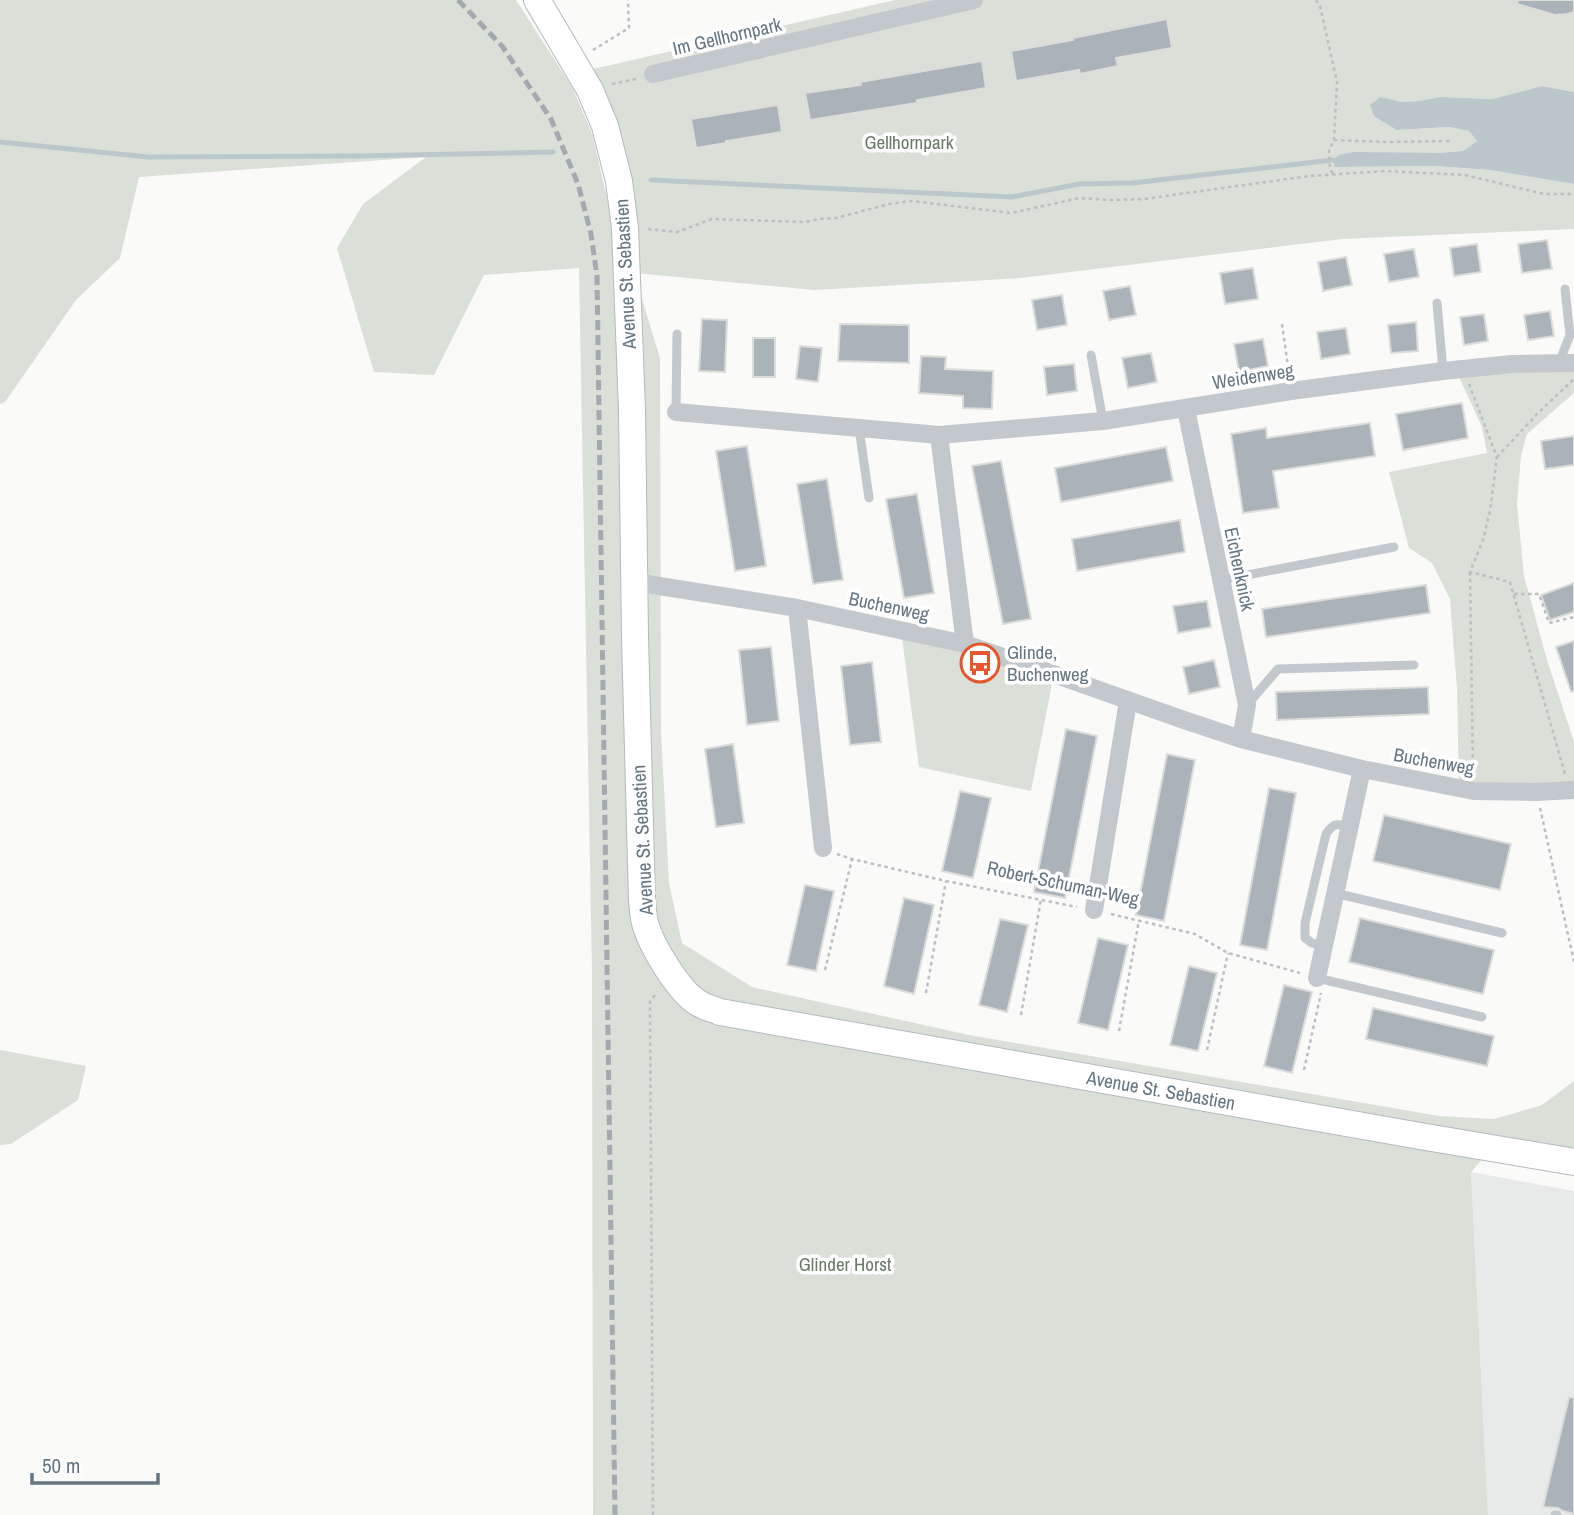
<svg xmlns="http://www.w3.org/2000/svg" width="1574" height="1515" font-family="'Archivo Narrow',sans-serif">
<rect width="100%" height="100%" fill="#fafaf8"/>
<path fill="#e8e9e9" d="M1471,1172l103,19v324h-86z"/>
<path fill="#dadfd7" d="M0,0h516l56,87 21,49 10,45 13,50 18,41 -54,-200 315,-72h679v92l-32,-6 -50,13 -52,-2 -21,4 -17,1 -21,-5 16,33 52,-3 20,4 8,10 -14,10 -25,2 -103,14 99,-1 56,4 84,14v45l-232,10 -321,39 -207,12 -180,-17 26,85 1,374 8,151 13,60 70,44 217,48 470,81 55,3 48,-14 32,-24v81l-83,-13 -20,23 17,343h-895l-1,-545 -13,-702 -95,7 -50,100 -60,-3 -37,-124 26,-44 63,-47 -287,20 -19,81 -44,42 -71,102 -5,2z
M1574,359v34l-47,41 -6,22 -4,48 7,72 23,84 27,82v48l-115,-1 -2,-100 -7,-90 -18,-36 -23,-15 -20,-76 98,-19 -5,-26 -28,-61z
M901,630l153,44 -23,117 -112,-24z
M0,1050l86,16 -8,34 -67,44 -11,1z"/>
<path fill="#bbc7cb" d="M1542,86l32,6v92l-84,-14 -56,-4 -99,1 -2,-7 6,-5 16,-3 83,1 25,-2 14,-10 -8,-10 -20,-4 -52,3 -23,-14 -4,-11 11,-8 21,5 17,-1 21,-4 52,2z"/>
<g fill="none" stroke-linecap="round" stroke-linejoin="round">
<path stroke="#bbc7cb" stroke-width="5" d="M0,142l148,15 209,-1 196,-4
M651,180l361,17 67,-13 53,-1 201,-23"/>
</g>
<path fill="#aab3b9" stroke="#dcdcda" stroke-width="2" d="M1518,0h56v12l-7,2 -12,1 -38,-11z
M1167,19l5,29 -56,10 2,8 -38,8 -1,-4 -63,11 -5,-30 62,-11v-2z
M982,61l4,27 -69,12v3l-107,17 -5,-27 56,-8 -1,-3z
M778,105l4,27 -56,9v2l-30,5 -5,-29z
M1547,240l5,29 -30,4 -4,-29z
M1477,244l4,28 -27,4 -4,-28z
M1414,249l5,28 -30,5 -5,-28z
M1346,257l6,28 -29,6 -5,-29z
M1253,268l5,31 -33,5 -5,-31z
M1130,286l6,29 -27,5 -6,-29z
M1062,295l5,30 -30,5 -5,-30z
M1550,311l4,25 -26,4 -4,-25z
M1484,314l4,27 -24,4 -4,-28z
M702,319l25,1 -2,52 -26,-1z
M1416,322l2,29 -27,2 -3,-28z
M840,324l69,1v38l-71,-2z
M1346,328l4,26 -29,5 -4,-27z
M753,338h22v39h-22z
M1263,339l5,27 -29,6 -5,-28z
M800,346l22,2 -4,34 -22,-3z
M1151,353l6,29 -29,6 -6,-30z
M921,356l25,1 -1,12 48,2 -1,38 -29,-1v-12l-44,-3z
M1074,364l3,27 -30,4 -3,-28z
M1462,403l6,35 -65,12 -7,-36z
M1370,423l5,33 -102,15 6,37 -36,5 -12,-79 35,-6 1,10z
M1574,436v29l-29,4 -4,-28z
M747,446l19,120 -31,5 -19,-120z
M1166,447l7,34 -112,21 -6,-34z
M1001,461l30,158 -28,5 -31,-158z
M827,479l16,101 -30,4 -16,-100z
M917,494l17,99 -30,5 -18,-99z
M1180,520l5,32 -108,19 -5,-32z
M1574,583v29l-24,8 -9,-25z
M1426,585l4,28 -164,24 -4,-28z
M1207,601l4,26 -33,6 -5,-27z
M1574,641v50l-3,1 -15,-45z
M771,647l8,74 -32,4 -8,-75z
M1214,660l6,27 -31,7 -6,-27z
M872,662l9,80 -31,3 -9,-79z
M1428,687l1,27 -152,6 -1,-28z
M1066,729l31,7 -32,162 -31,-6z
M733,744l11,79 -28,4 -11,-78z
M1167,754l28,6 -31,161 -28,-6z
M1269,788l27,5 -29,157 -27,-5z
M960,791l31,7 -18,80 -31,-7z
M1384,815l127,29 -11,46 -127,-29z
M805,885l29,6 -18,80 -29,-6z
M904,898l30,7 -20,89 -30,-8z
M1360,918l134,32 -11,44 -134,-32z
M1000,919l28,6 -21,87 -28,-7z
M1098,938l30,7 -20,85 -30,-7z
M1189,966l28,7 -19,78 -28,-6z
M1284,985l28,7 -20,81 -28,-7z
M1373,1008l121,28 -7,30 -121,-27z
M1569,1397l5,1v116l-11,-3 -5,-3 -15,-1z"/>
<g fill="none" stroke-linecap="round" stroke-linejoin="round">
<defs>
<path id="secondary" d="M537,0l53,90 15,36 14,55 6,47 7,182 3,227 7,264c1,7 1,15 3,22 6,22 34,70 55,81 6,4 14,5 20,8l700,124 154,26"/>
</defs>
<use href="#secondary" stroke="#b3babf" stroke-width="28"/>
<path stroke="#bbbfc2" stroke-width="2.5" stroke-dasharray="3.5 3.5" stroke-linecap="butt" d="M1316,0l4,6 17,76 -3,58 -5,10 1,19 3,5
M593,50l36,-22 -1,-28
M612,84l24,-5
M1334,140l53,2 63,-1
M648,229l29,3 35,-13 93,3 15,-3 16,-1 53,-14 23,-3 99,12 68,-15 31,2 34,-1 165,-23 76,-5 80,4 79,19h30
M1282,324l7,50
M1469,384l28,73 -7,54 -7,29 -13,32 40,10 55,192
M1497,457l42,-45 34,-32
M1470,572l3,203
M1514,594h25l10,29 25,-6
M1540,808l34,154
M837,854l15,5 94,22 131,26
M1111,914l84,20 33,19 72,20
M825,970l27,-111
M926,993l20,-112
M1021,1015l20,-116
M1119,1031l20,-111
M1207,1050l21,-97
M1304,1070l17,-77
M653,1515l-3,-513 7,-10"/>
<path stroke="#c3c8cc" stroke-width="9" d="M1437,303l6,68
M1091,355l12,66
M1559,363l11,-28 -5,-46
M676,412l1,-78
M859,428l10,70
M1221,580l173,-33
M1247,705l31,-36 136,-4
M1335,893l167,40
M1324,946l-12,-3 -7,-5v-15l21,-89c8,-12 11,-10 23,-7
M1317,978l165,39
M1555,1515h2"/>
<path stroke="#c3c8cc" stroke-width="18" d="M653,74l321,-74
M1186,409l61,296 -6,34
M676,412l263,23 164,-14 188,-30 152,-20 69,-7 62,-1
M939,435l26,209
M634,582l163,26 168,36 83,28 136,48 57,19 121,30 112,22 62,1 38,-2
M797,608l26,240
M1094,910l34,-209
M1317,978l45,-209"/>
<use href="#secondary" stroke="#fff" stroke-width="26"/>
<path stroke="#a2aab0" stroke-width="5" stroke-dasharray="10 5" stroke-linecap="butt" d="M458,0l44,46 49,73 27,65 13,50 6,42 18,1239"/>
</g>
<defs>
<symbol id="bus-ring" viewBox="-11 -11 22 22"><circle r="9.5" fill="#fff" stroke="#e4572e" stroke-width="1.5"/><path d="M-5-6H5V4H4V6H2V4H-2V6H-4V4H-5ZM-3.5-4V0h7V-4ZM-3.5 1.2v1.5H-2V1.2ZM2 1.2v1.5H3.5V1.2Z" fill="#e4572e"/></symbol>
</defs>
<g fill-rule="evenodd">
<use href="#bus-ring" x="958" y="641" width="44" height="44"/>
</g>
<g text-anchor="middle" stroke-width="7" stroke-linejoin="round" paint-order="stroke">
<g font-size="19" fill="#657683" stroke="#fff">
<text transform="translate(727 36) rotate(-13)" y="7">Im Gellhornpark</text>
<text transform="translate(625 274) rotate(-93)" y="7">Avenue St. Sebastien</text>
<text transform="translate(1253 376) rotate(-9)" y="7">Weidenweg</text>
<text transform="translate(1240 569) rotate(78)" y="7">Eichenknick</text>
<text transform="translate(889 606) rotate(12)" y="7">Buchenweg</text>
<text transform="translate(1434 761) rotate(10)" y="7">Buchenweg</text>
<text transform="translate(642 840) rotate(-93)" y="7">Avenue St. Sebastien</text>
<text transform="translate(1063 883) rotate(12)" y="7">Robert-Schuman-Weg</text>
<text transform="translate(1161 1090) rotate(10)" y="7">Avenue St. Sebastien</text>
</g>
<g font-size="19" fill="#687a64" stroke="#fff">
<text x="909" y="149">Gellhornpark</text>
<text x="845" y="1271">Glinder Horst</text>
</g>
<g font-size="19" fill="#657683" stroke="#fff" text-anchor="start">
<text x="1007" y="659">Glinde,<tspan x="1007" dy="22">Buchenweg</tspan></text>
</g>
</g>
<path d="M32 1473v10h126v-10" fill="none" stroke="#657683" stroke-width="3.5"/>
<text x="42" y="1473" font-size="21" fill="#657683" stroke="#ffffff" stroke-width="5" paint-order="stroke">50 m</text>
</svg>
